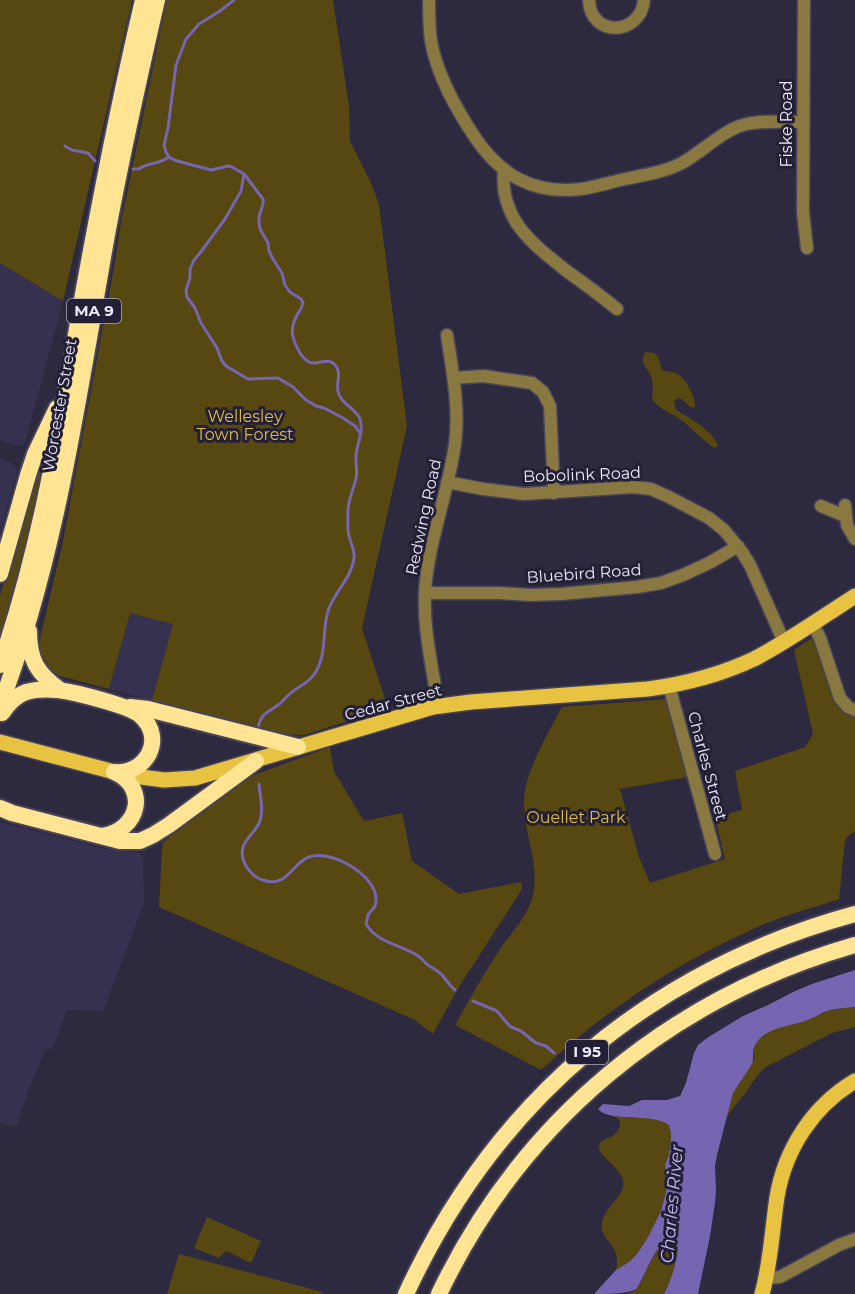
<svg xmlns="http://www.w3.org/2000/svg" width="855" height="1294" font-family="Montserrat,sans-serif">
<rect width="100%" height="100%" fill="#2d293f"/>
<path fill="#36314e" d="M0,263l63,38 -37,138 -2,5 -6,2 -5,-1 -13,-5z
M0,458l12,5 3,3 2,6 -17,60z
M130,612l43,12 -21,76 -43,-11z
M0,822l105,27 32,3 6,5 1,45 -41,109 -36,-1 -15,39h-6l-17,39 -13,39 -16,-4z"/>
<path fill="#574710" d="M0,0h132l-69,301 -63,-38z
M167,0h166l16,106 1,35 22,44 7,20 28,221 -45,202 26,80 -84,27 -18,-1 -134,-34 21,-76 -43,-11 -21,76 -49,-13 -10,-6 -11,-21 2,-15 22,-93 52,-279 6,-40z
M645,352l9,1 4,3 4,14c4,2 9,1 14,3 9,4 20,24 19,34l-1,1c-6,-1 -9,-8 -15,-10l-5,3 2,9c14,8 37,20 42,36l-4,2c-11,-8 -20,-17 -30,-26 -11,-9 -24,-11 -32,-23 1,-9 2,-17 -2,-25 -5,-10 -10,-9 -5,-22z
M49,441c-14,68 -29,134 -49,199v-45l15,-47 12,-46 13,-38 -1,-4z
M815,636l22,67 5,8 13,5v115l-8,6 -2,4 -6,58c-30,10 -61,18 -90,32 -77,35 -146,81 -208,139l-86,-45c15,-27 30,-53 47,-79 11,-15 27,-32 31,-51 7,-31 -10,-63 -9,-95 1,-29 25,-68 38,-93l105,-8 21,78 -68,12 19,68 11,26 75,-24 -10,-42 27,-7 -7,-39 70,-24 8,-13 -19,-84z
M330,747l4,24 30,50 38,-8 10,48 47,33 62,-12 1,7 -3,5 -59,91 -27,49 -18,-14 -256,-113 3,-57 1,-7 4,-4 84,-63z
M855,1007v20l-23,6 -66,34c-10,8 -15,18 -22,28 -7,8 -13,15 -19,24l8,-26 21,-34v-13l5,-7 9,-7 10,-5 13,-2 17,-5 21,-10z
M613,1116c18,1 41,-2 56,9l2,8v8l-2,13 -4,11 2,23 -6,23 -13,26 -11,17 -8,8 -13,8c6,-27 -16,-28 -14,-46 1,-17 25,-28 21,-44 -3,-13 -23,-23 -24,-32 -1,-13 21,-6 21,-26l-3,-4z
M207,1217l54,24 -10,22 -25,-12 -7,7 -25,-10z
M666,1242l8,1 4,4 -5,27 -9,20h-38l9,-3 6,-9 7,-16 10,-17z
M179,1254l140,37 5,3h-157z"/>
<path fill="#7666b1" d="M855,970v37c-9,1 -19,1 -28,4 -8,3 -15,8 -22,10 -17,6 -40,6 -50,24 -3,6 -1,12 -3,19l-19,29 -16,62 -2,11 1,25 -1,12 -5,33 -12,58h-34c8,-15 12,-30 14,-47 -19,-23 -34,36 -43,43 -10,4 -29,4 -41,4l22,-24 13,-8 8,-8 11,-17 13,-26 6,-23 -2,-23 4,-11 2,-13v-8l-2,-8c-18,-13 -60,-2 -71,-16l5,-5 26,2 13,-6h25l13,-4 6,-13 8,-30 4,-8 9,-7 36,-22 25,-11 27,-14 17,-7z"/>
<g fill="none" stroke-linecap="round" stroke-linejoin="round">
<path stroke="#7666b1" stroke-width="3" d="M234,0l-14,11 -21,13 -13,15 -10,26 -8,63 -4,17 2,7 3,5 5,3 37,10 17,-4 4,1 12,7 19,25v5l-4,13v5l1,7 8,14 1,8 4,8 9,14 3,12 5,7 11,7 2,4c-1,5 -3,7 -6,12 -8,15 -5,24 3,38 3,5 7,10 14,10 8,0 15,-5 21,2 7,7 1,18 3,26 2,13 18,17 22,28 4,12 -3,25 -4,36 -1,8 2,16 0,23 -2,10 -7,20 -8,31 0,8 -1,19 1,27 2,8 6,14 5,22 -2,20 -20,34 -26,53 -6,19 -1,45 -13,62 -7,11 -15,12 -24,20 -5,3 -8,9 -13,12 -11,8 -17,8 -20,23
M65,146l7,4 16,3 7,8
M133,169h6c9,-7 19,-4 30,-12
M244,174l-3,17 -16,28 -25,34 -6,7 -4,9v9l-4,12 1,7 8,11 6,15 16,25 5,13 4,5 22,13 30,-1 15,9 13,13 10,6 8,2 19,10 12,8 5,7
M259,784c1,12 5,26 1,37 -4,13 -24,21 -16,41 3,8 11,16 19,18 24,9 30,-18 46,-23 22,-8 67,18 67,42 0,11 -4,9 -8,16 -1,3 -1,6 -2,9 13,21 37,20 55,34 2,2 4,5 7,7 4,3 11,6 15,11 4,5 7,10 12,14
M473,1001l24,10 9,11 5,5 10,4 15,12 10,3 8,7"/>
<defs>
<path id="minor" d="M429,0c0,14 0,27 2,41 6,34 24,66 43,95 26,39 59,59 107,53 15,-2 30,-7 44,-10 19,-4 40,-7 57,-16 20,-11 40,-32 61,-38 17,-5 41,-3 59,-3
M589,0c1,37 51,37 55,0
M804,0l-1,212 4,36
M504,170c-5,50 30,75 64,102 17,12 33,24 49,37
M453,378l31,-2 34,5 14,2 11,9 7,14 4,87
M447,482l36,7 41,5 109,-7 18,2 16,7 42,22 15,12 18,22 8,13 34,77
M845,505l2,20 8,14
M821,506l24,10
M425,593h74l31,2 31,-1 76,-7 24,-4 22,-8 28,-13 27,-16
M813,624l7,14 20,60 8,9 7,3
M669,686l46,168
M438,706c-5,-38 -15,-75 -13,-114 3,-50 23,-98 30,-148 5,-36 -3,-74 -8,-109
M766,1278l14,-1 59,-32 16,-6"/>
<path id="major" d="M0,742l126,33 38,5 31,-2 238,-71 38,-5 177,-13c37,-5 72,-14 106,-30 35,-18 68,-42 101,-63
M762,1294c9,-32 10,-64 15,-97 8,-48 36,-91 78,-116"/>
<path id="highway" d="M0,574l28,-99 7,-21 22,-46
M29,631c0,29 8,42 31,59
M0,665c42,-121 61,-246 83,-371 18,-99 37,-197 60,-294
M0,706c54,-143 76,-294 102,-443 15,-88 35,-176 55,-263
M130,707l18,2 150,38
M2,713c6,-9 13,-17 24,-21 10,-3 22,-3 32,-2 16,2 73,16 83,26 25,23 5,59 -27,56
M0,808l12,5 108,28h20l13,-6 16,-10 87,-64
M102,836c38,-6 47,-49 12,-64
M406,1294c89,-193 244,-324 449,-380
M439,1294c83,-174 231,-296 416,-349"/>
</defs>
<use href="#minor" stroke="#484459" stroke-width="15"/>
<use href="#major" stroke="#484459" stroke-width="18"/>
<use href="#highway" stroke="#484459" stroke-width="20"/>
<use href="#minor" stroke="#8a7841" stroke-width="12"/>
<use href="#major" stroke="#e8c342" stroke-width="15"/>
<use href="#highway" stroke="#fee493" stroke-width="16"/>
</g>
<g text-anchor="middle" stroke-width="6" stroke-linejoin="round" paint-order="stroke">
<g fill="#231f35" stroke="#afacbe" stroke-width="1.5">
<rect x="67" y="299" width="54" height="24" rx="4.5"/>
<rect x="566" y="1040" width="42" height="24" rx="4.5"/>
</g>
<g font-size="15" font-weight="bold" fill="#ebe9f8">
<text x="94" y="316">MA 9</text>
<text x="587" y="1057">I 95</text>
</g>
<g font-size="16" fill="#ebe9f8" stroke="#231f35">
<text transform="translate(786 124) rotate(-90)" y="6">Fiske Road</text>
<text transform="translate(59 405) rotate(-80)" y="6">Worcester Street</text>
<text transform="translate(582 474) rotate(-2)" y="6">Bobolink Road</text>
<text transform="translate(423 517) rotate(-78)" y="6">Redwing Road</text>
<text transform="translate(584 573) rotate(-4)" y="6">Bluebird Road</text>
<text transform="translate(393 702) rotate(-15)" y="6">Cedar Street</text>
<text transform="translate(708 766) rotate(75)" y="6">Charles Street</text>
</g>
<g font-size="16" fill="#e1bd40" stroke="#231f35">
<text x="245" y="422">Wellesley<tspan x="245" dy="18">Town Forest</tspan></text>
<text x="576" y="823">Ouellet Park</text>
</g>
<g font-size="18" font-style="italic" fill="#c3b8f5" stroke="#231f35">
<text transform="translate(672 1204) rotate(-85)" y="6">Charles River</text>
</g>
</g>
</svg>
